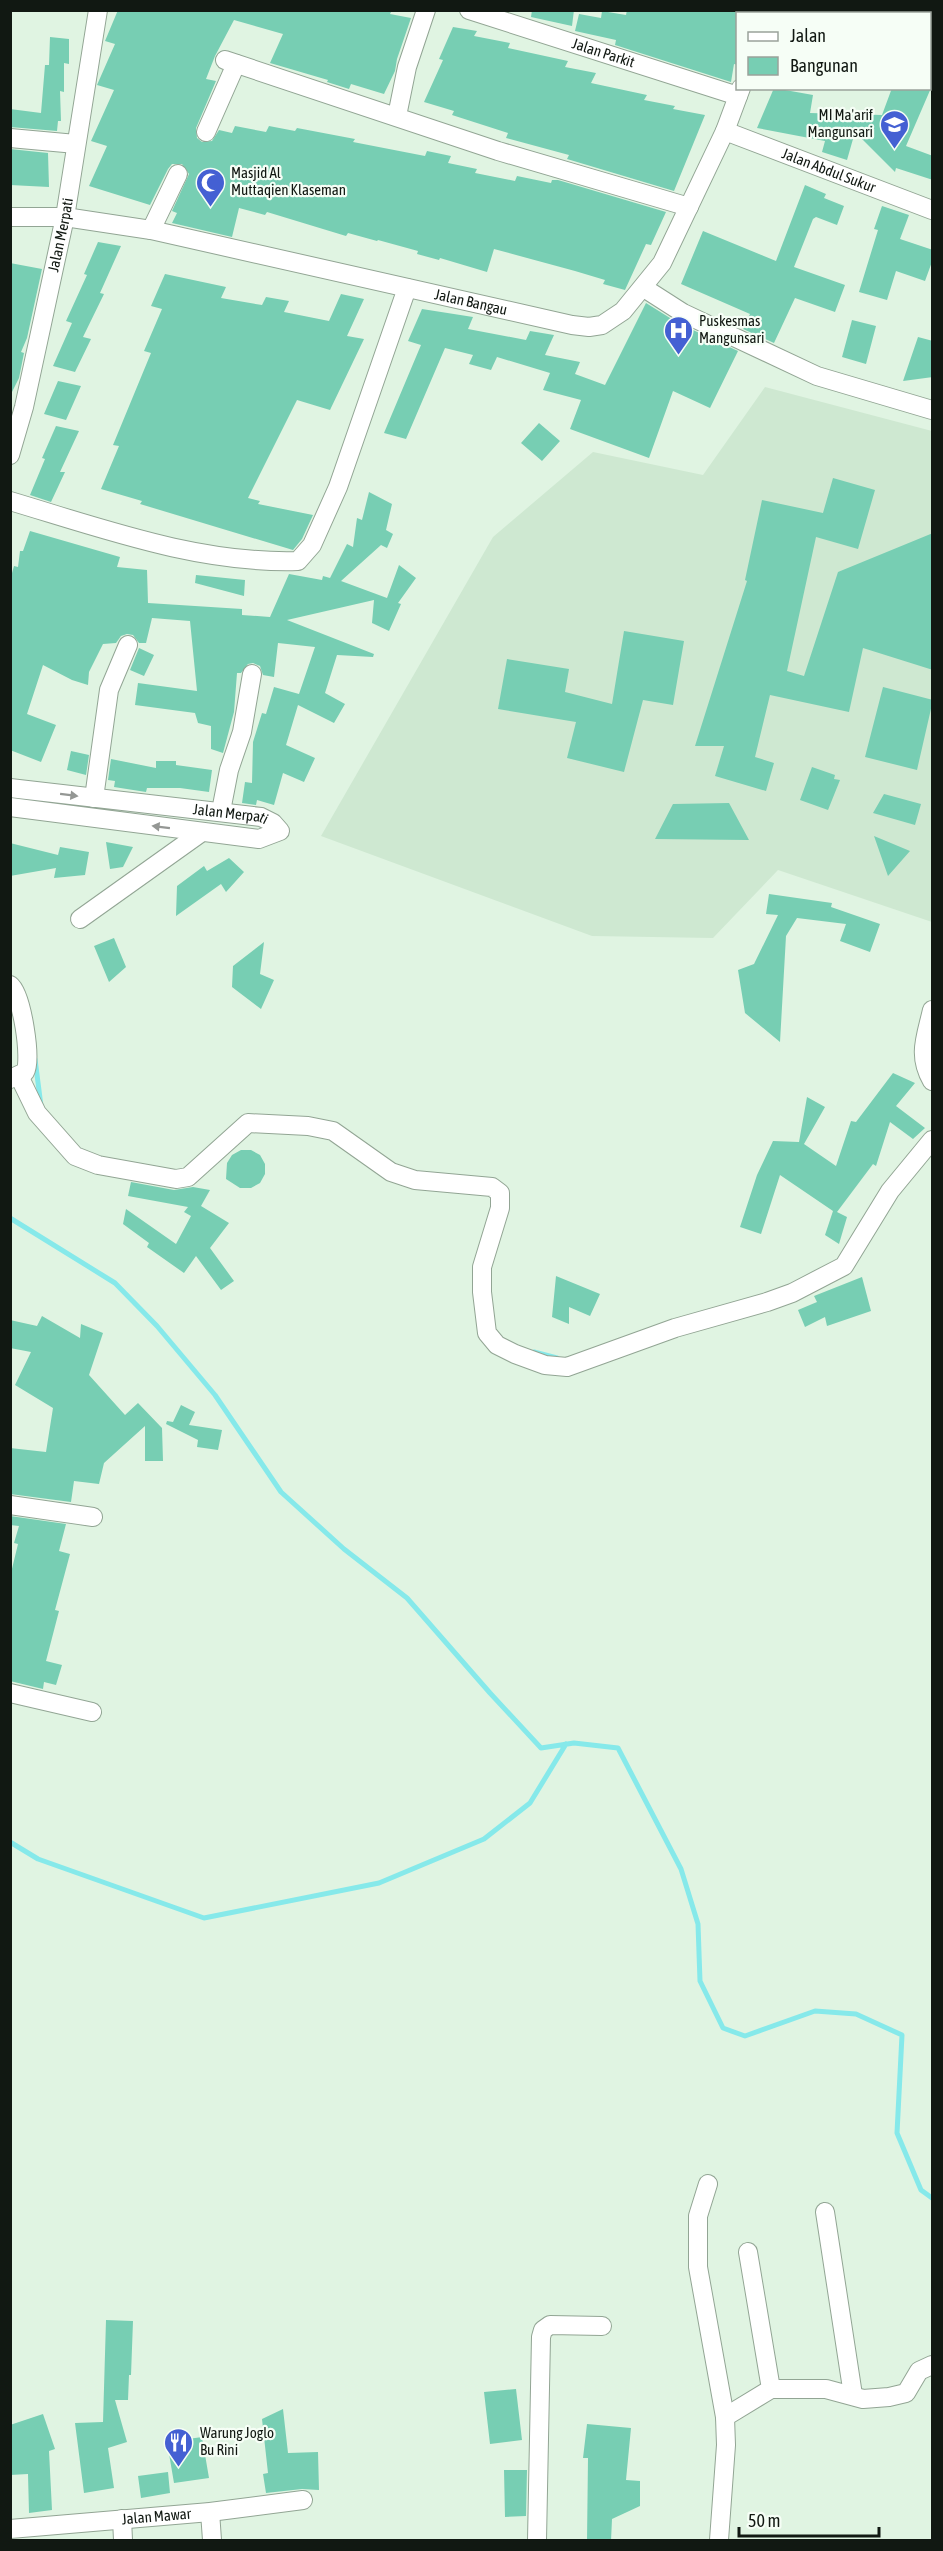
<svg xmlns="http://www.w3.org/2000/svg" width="943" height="2551" font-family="'Asap Condensed',sans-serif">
<rect width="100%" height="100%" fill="#e0f4e2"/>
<path fill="#cee8d1" d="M765,387l167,44v491l-154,-52 -65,68 -121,-2 -271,-100 172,-299 100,-85 110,23z"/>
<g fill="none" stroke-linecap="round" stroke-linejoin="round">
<path stroke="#86e9ea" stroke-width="5" d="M35,1059l6,47
M10,1218l105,65 42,43 58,69 66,97 63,57 63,49 83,95 51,55 33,-5 44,5 63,121 17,55 2,57 23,47 22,8 70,-25 41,3 46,21 -5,98 24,57 11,8
M534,1352l23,6
M10,1842l28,17 166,59 175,-35 105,-44 46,-36 36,-59"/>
</g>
<path fill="#77ceb3" d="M118,10h274l-2,4 21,4 -14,41 -2,12 -11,23 -33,-10 -2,5 -22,-7 1,-2 -58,-17 13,-29 -49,-14 -19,36 -9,23 10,2 -20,47 1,10 5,4 10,-1 7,-11 13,3 3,-7 31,6 3,-6 26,5 2,-3 58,11 -2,3 72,14 2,-5 24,5 -3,7 29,6 -2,4 40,8 2,-5 34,7 1,-3h6l108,32 -15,33 -5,-1 -21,46 -22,-6 2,-4 -30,-9 -81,-22 -7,23 -47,-14 -1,2 -22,-6 1,-3 -40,-11 -1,1 -29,-8 -2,3 -79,-24 -2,3 -26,-7 -7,29 -60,-14 5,-10 -5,-2 17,-37 -7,-10h-10l-4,5 -18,36 -61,-19 18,-40 -16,-5 23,-51 -17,-5 18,-41 -10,-3z
M532,10h42l-2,16 -41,-9z
M627,10h111v55l-4,-1 -3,18 -116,-37 1,-5 -41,-9 4,-17 22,4 1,-7 24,4z
M453,27l24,4 -3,5 36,7 -2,5 60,13 -3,6 31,6 -5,10 56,12 -3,5 31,6 -2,3 32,6 -31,76 -107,-32 2,-4 -63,-17 2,-5 -56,-18 2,-4 -30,-9 19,-42 -4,-1z
M50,37l19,2v25l-5,-1v29l-4,-1 1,30h-3l-1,10 -47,-4v-18l31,4 4,-48h4z
M774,88l39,7 -3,18 72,2 10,-27h39l-25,58 27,10v24l-37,-12 -1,4 -40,-40 -8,28 -25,-8 3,-11 -68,-13z
M10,149l38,4 1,34 -39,-2z
M805,185l21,9 -2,4 20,8 -7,19 -21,-8 -3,2 -19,48 51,18 -10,27 -40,-14 -21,45 -31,-14 7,-15 -69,-30 22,-53 73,30z
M882,206l27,9 -9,24 33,11v9l-8,22 -29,-10 -9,29 -28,-8 19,-62 -4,-1z
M98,242l23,4 -21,47 4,1 -21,43 8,2 -16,33 -22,-6 19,-43 -6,-2 21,-46 -3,-1z
M10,263l32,6 -15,69 -6,14 3,1 -5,25 -9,18z
M165,274l61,13 -5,11 41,7 4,-8 23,4 -5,11 45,9 12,-27 23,5 -17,37 17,3 -34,71 -33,-10 -49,98 12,3 -2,3 55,11 -11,24 -9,11 -153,-46 2,-3 -41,-12 18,-43 -6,-1 38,-92 -7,-2 18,-42 -11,-3z
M646,303l32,20 60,28 -28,57 -37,-17 -24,67 -79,-29 11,-29 -38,-10 7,-17 -53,-16 -6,13 -22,-6 4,-9 -28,-7 -39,91 -22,-6 37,-88 -13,-4 14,-32 51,8 -5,12 58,11 4,-9 24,4 -9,20 35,7 -5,12 30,11z
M852,320l24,6 -10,38 -24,-7z
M918,337l15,4v36l-30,4z
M58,381l23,5 -15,34 -22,-6z
M539,423l21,18 -18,20 -21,-18z
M56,426l23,5 -19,41h5l-14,30 -21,-7 15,-36 -3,-1z
M833,478l42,12 -17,59 -42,-12 -29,134 17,5 34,-104 95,-39v137l-70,-22 -14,64 -79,-17 -15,62 19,6 -8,28 -51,-15 9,-30h-29l52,-165 -2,-1 17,-80 61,13z
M369,492l23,12 -6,26 7,4 -6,14 -6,-3 -40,36 46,17 12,-33 17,13 -18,25 3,1 -12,27 -17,-8 2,-23 -87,20 87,34 -1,3 -36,-2 -12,38 20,11 -11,19 -36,-18 -12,40 29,13 -11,24 -21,-9 -9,32 -17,-5 -1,5 -14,-2 3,-21 7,1 1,-41 9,-29 4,1 8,-27 25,7 16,-47 -37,-4 -4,34 -11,-2 -3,-9 -7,-3 -5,1 -7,9h-4l-3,39 -11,41 -12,-4v-23l-13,-3 -3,-10 -60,-8 3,-22 59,8 -7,-70 -38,-3 -6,25h-7l-6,-8 -6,-1 -6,2 -5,7 -13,1 -14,28 -1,13 -16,-5 -29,-15 -16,49 29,11 -15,37 -31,-12v-170l4,-14 4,1 2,-16h3l7,-20 90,26 -3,10 30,3 1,33 94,6v6l28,2 19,-43 33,6 1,-4 7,2 17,-34 6,3 4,-29 5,2z
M196,575l49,5 -1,16 -49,-13z
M624,631l60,10 -11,64 -30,-5 -19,72 -57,-14 9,-36 -78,-13 9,-50 62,10 -4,23 47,12z
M139,648l15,7 -10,21 -14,-6z
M883,687l50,13 -16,70 -52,-13z
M71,751l18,4 -3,20 -19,-5z
M111,759l45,9v-7h20v4l36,5 -3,22 -29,-4h-33l-1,4 -32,-5 1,-6 -7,-1z
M812,767l23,8 -1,4 6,1 -12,30 -28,-10z
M884,794l37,10 -6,21 -42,-12z
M729,803l20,37 -94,-1 18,-35z
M874,836l36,15 -22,25z
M106,842l27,5 -10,20 -13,2z
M10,843l48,12 2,-8 29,5 -4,23 -31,3 2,-10 -46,8z
M229,858l15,14 -18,20 -5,-8 -45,32 1,-30 27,-20 3,5z
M769,894l63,9 -1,4 49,17 -10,28 -30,-11 6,-17 -49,-6 -11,18 -6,106 -35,-29 -7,-43 16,-6 24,-49 -12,-1z
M114,938l12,29 -17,15 -15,-36z
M264,942l-4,32 14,6 -13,29 -29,-22 1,-21z
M893,1073l22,10 -19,23 29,22 -12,11 -23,-17 -14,44 -3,-2 -36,48 10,5 -8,27 -14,-9 8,-24 -53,-36 -19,59 -21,-7 17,-52 16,-34 26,1 8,-45 18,10 -21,37 32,22 15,-45 5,1z
M241,1150h10l9,5 5,9v10l-5,9 -9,5h-11l-14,-9 1,-16 5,-8z
M131,1182l43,8 19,-3 17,3 -9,16 28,17 -19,25 24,33 -13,9 -25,-34 -12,17 -37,-26 2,-4 -26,-19 3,-15 50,35 15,-28 -7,-4 4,-5 -60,-11z
M556,1276l44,18 -10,22 -21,-9v17l-17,-7z
M862,1277l9,34 -44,15 -2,-9 -20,10 -7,-17 19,-8 -3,-6z
M42,1316l38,22 1,-14 22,9 -14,42 36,40 13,-12 24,25 1,33h-18v-35l-41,37 -5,21 -25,-3 -3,21 -61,-8v-46l36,4 7,-44 -38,-23 16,-33 -21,-4v-28l27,6z
M181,1405l14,7 -6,13 33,5 -4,20 -21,-3 1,-7 -32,-16 1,-3 6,1z
M10,1516l56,8 -7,27 11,3 -15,56 4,1 -13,50 16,4 -6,20 -12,-3 -1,7 -33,-8v-104l8,-33 -4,-1 5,-17 -9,-1z
M106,2320l27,1 -2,54h-2l-1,25h-13l12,42 -19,6 6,40 -30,5 -9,-70 28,-1z
M516,2389l6,51 -32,4 -6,-52z
M283,2409l5,44 30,-1 1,38 -17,-1 -36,4 -3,-19 5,-1 -6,-54z
M43,2414l12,35 -6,2 3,59 -23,3 -1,-39 -18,1v-50z
M587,2424l44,4 -5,52 14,1v25l-28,13 -1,22h-24l1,-83h-5z
M202,2437l7,41 -35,5 -7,-41z
M504,2470h23l-1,46 -21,1z
M168,2472l2,21 -29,5 -3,-22z"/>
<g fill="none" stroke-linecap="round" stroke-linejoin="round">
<defs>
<g id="street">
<path id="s1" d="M469,10l269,86"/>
<path d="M778,14l1,-4"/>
<path d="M225,60l273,91 191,56"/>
<path d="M397,116l10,-49 19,-57"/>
<path id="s2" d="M725,131l207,79"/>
<path d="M206,132l30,-68"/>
<path d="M10,138l66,6"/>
<path id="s3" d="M10,217h55l86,13 421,95 17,2 13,-2 21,-14 39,-48 63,-132 16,-43"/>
<path d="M151,230l27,-56"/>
<path d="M644,288l39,25 134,63 115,34"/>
<path id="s4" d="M10,455l14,-48 41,-190 33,-207"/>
<path d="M10,501c94,28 190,63 288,60l14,-16 26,-58 69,-199"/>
<path id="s5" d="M10,788l251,29 12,6 7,8 -21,8 -249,-32"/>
<path d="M94,798l15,-108 19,-45"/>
<path d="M221,811l8,-41 13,-38 10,-58"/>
<path d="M80,919l122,-87"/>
<path d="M10,985c12,9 22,75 15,87l-15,7"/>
<path d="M932,1010c-6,27 -15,45 0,71"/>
<path d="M19,1076l18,37 38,43 23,9 78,14 12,-2 60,-54 60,3 25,5 58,41 24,8 77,7 8,6v15l-18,59v25l5,41 10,12 18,9 30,11 22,2 108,-39 92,-26 25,-9 52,-27 46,-75 42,-51"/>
<path d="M10,1505l83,12"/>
<path d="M10,1693l82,19"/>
<path d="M708,2184l-10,32v51l27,150"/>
<path d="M825,2212l28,183"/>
<path d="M771,2389h55l37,10 26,-2 17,-4 13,-22 13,-6"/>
<path d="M210,2512l2,28"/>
<path d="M122,2519l1,21"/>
<path id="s6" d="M10,2529l200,-17 93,-12"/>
<path d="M537,2540l4,-203 2,-7 7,-5 52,1"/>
<path d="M719,2540l7,-95 -1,-28 46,-28 -23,-137"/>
</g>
</defs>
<use href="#street" stroke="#92a594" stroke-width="20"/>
<use href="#street" stroke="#fff" stroke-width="18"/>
</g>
<defs><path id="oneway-solid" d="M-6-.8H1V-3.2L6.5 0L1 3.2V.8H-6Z" transform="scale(1.5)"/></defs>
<g fill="#949794">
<use href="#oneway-solid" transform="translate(69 795) rotate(7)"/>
<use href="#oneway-solid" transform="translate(161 827) rotate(-173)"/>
</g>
<defs>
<symbol id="school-pin" viewBox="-11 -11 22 30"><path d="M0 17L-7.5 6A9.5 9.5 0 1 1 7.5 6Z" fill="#4460d3" stroke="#f6fef6"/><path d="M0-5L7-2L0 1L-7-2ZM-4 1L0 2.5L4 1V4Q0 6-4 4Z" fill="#fff"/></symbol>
<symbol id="mosque-pin" viewBox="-11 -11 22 30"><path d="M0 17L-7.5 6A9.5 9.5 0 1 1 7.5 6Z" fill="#4460d3" stroke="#f6fef6"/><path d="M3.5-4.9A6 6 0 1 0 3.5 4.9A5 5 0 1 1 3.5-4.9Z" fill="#fff"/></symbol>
<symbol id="hospital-pin" viewBox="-11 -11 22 30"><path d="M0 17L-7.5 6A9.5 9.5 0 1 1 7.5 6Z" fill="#4460d3" stroke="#f6fef6"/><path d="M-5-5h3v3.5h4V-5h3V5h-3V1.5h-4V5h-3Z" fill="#fff"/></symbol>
<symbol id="restaurant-pin" viewBox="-11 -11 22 30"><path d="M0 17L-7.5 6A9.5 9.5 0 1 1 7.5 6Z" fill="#4460d3" stroke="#f6fef6"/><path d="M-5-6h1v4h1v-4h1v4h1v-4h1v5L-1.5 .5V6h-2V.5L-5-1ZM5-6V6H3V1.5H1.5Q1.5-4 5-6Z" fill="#fff"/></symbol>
</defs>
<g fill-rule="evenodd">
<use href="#school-pin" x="878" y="108" width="33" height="45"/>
<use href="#mosque-pin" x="194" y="166" width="33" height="45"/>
<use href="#hospital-pin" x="662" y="314" width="33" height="45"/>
<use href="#restaurant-pin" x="162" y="2426" width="33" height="45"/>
</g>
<g text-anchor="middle" stroke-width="4.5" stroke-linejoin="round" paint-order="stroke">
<g font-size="15" fill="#111812" stroke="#f6fef6">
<text dy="5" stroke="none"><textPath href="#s1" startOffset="141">Jalan Parkit</textPath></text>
<text dy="5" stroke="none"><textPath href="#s2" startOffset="111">Jalan Abdul Sukur</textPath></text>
<text dy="5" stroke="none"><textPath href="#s4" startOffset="226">Jalan Merpati</textPath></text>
<text dy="5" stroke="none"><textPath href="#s3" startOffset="470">Jalan Bangau</textPath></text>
<text dy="5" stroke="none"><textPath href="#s5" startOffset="222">Jalan Merpati</textPath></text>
<text dy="5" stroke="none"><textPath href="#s6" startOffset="147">Jalan Mawar</textPath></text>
</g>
<g font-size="15" fill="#111812" stroke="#f6fef6" text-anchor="start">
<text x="873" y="120" text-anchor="end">MI Ma'arif<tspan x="873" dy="17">Mangunsari</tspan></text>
<text x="231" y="178">Masjid Al<tspan x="231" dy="17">Muttaqien Klaseman</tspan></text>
<text x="699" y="326">Puskesmas<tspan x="699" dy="17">Mangunsari</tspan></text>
<text x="200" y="2438">Warung Joglo<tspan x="200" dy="17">Bu Rini</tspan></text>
</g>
</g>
<rect width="943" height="2551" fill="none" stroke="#111812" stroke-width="24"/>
<rect x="736" y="12" width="195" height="78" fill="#f6fef6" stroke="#9aa29b" stroke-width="1.5"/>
<rect x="748" y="32" width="30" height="9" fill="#ffffff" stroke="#9aa29b" stroke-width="1.5"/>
<text x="790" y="42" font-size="18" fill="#111812">Jalan</text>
<rect x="748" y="57" width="30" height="18" fill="#77ceb3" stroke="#9aa29b" stroke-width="1.5"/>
<text x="790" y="72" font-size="18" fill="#111812">Bangunan</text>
<path d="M739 2527v9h140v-9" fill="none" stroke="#111812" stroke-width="3"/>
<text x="748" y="2527" font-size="18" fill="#111812" stroke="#f6fef6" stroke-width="4.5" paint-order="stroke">50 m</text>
</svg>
